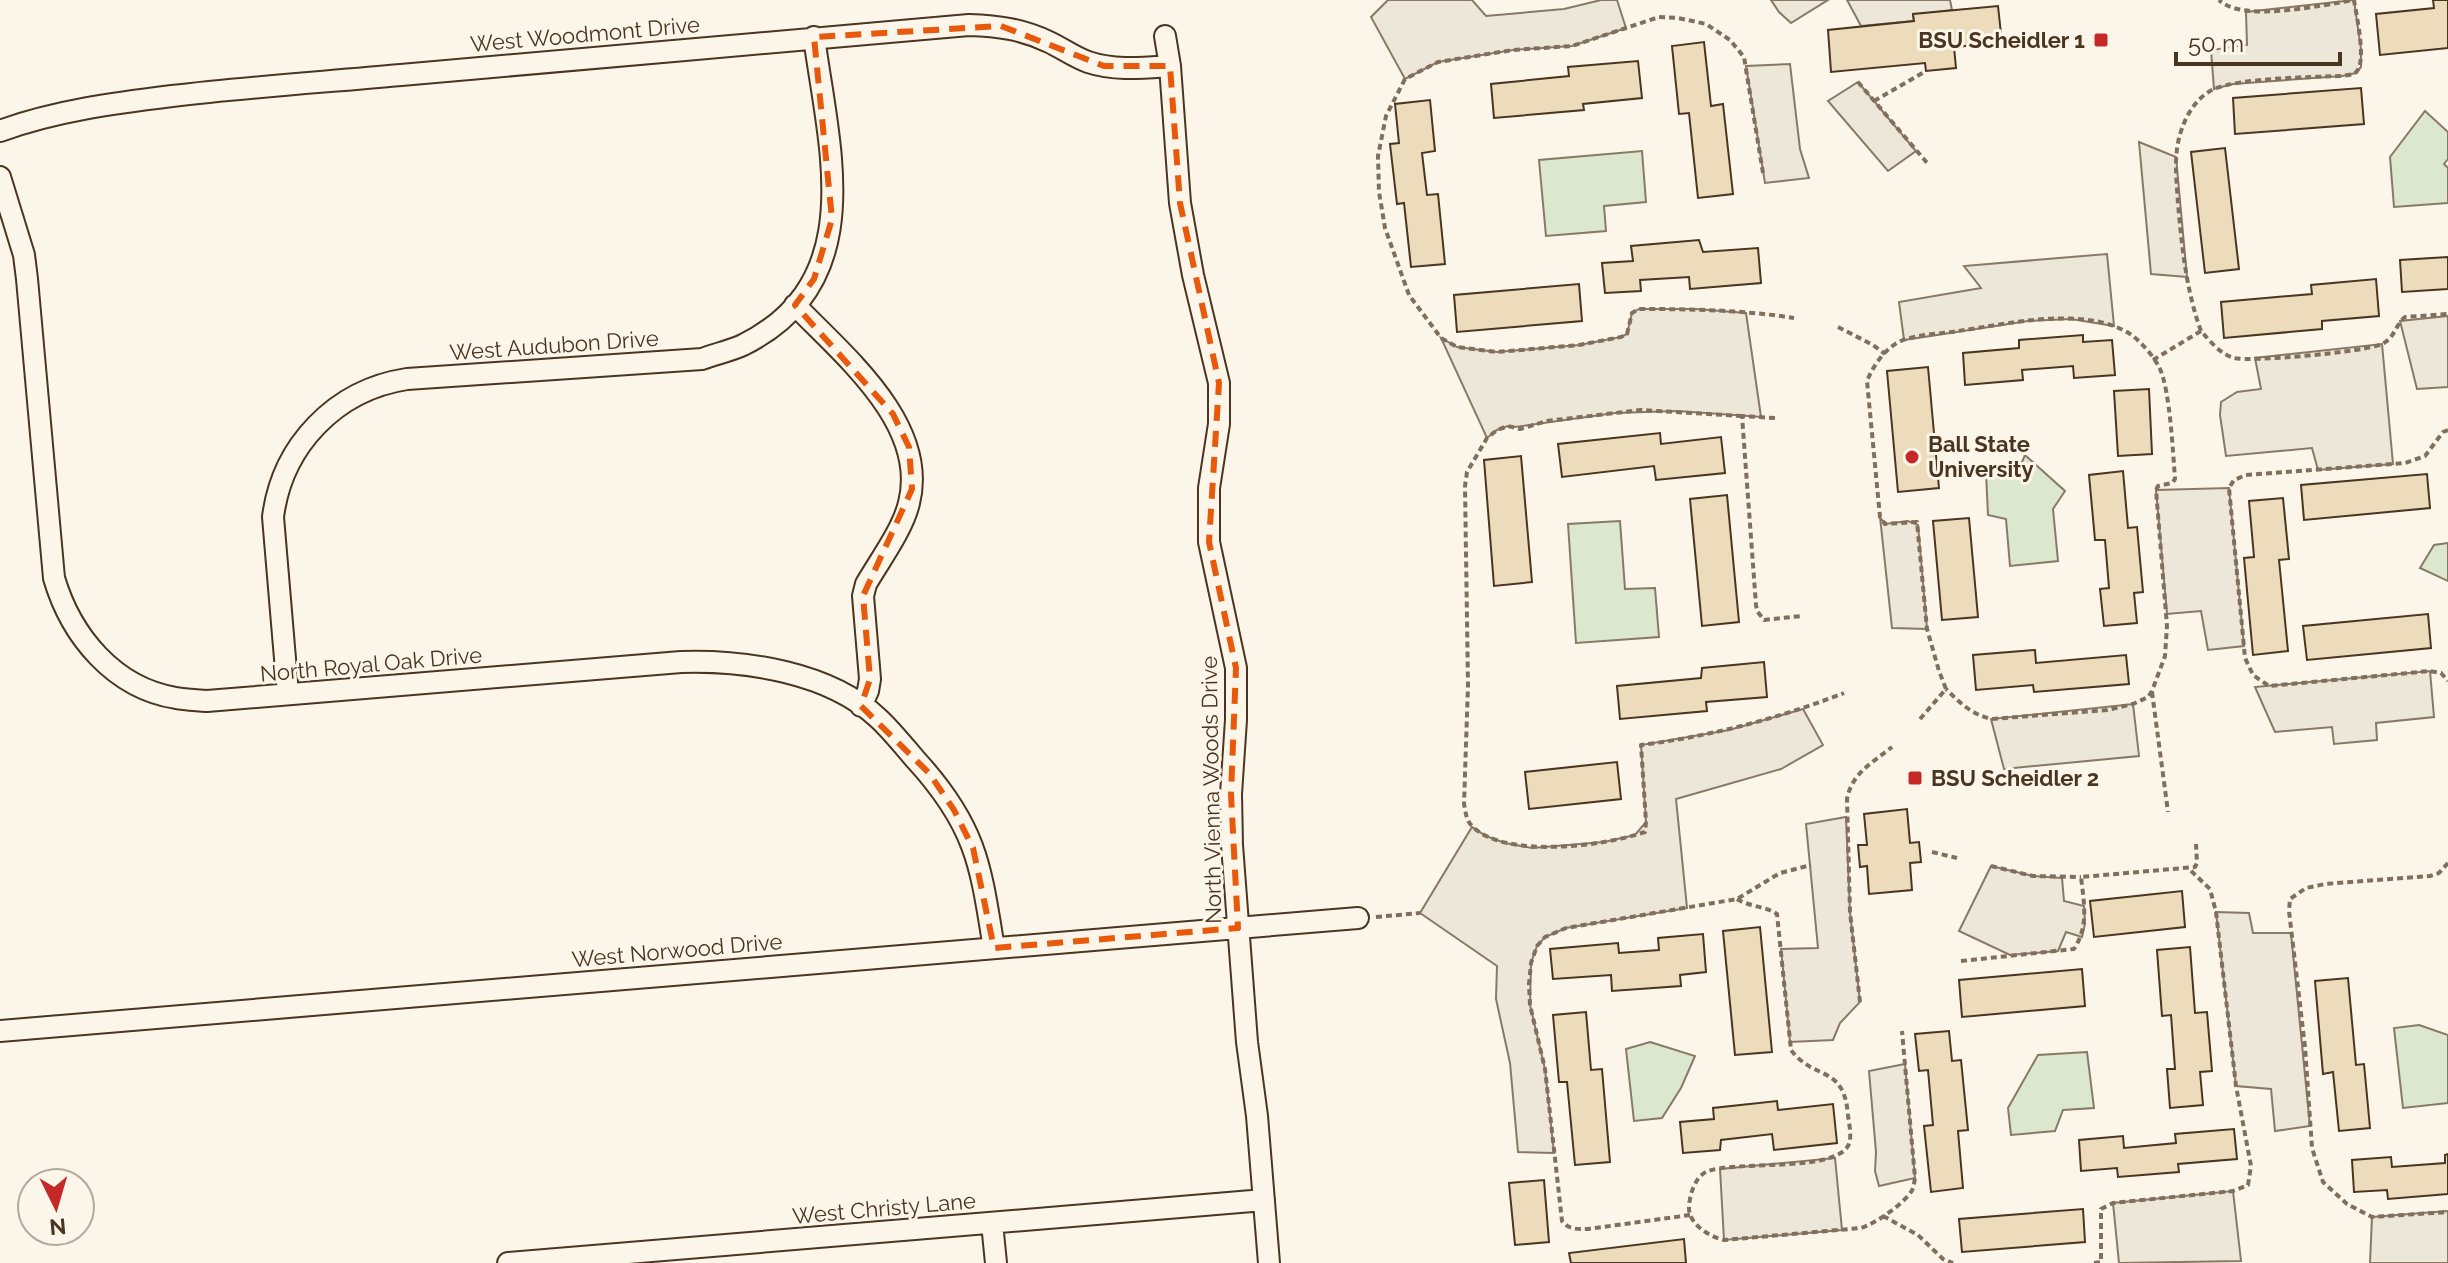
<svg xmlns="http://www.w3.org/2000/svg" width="2448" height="1263" font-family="Raleway,sans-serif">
<rect width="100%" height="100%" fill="#fbf6e9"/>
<path fill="#dce7d0" stroke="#887966" stroke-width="2" d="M2425,111l23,21v27l-4,5 4,4v35l-54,4 -4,-50z
M1642,151l4,51 -42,4 2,25 -60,5 -7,-76z
M2025,455l40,36 -12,18 5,52 -48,5 -4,-47 -18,-4 -2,-42 33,-4z
M1620,521l5,68 30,-1 4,49 -83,6 -8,-119z
M2448,543v38l-28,-13 14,-23z
M2419,1025l29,10v68l-45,5 -9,-80z
M1650,1042l45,14 -14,32 -19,30 -28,3 -8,-72z
M2087,1052l7,56 -31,2 -8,21 -44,4 -3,-27 30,-53z"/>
<path fill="#ede7d9" stroke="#887966" stroke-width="2" d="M1388,0h84l14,16 78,-7 37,-9h16l9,28 -54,18 -59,4 -75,12 -33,17 -34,-62z
M1771,0h57l-37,23 -12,-11z
M1847,0h103l2,10 -39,5 1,6 -53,5z
M2354,0l7,49v18l-5,6 -14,3 -109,8 -19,5 -3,-39 36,-5 -1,-33z
M1790,64l10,85 9,29 -44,5 -19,-117z
M1858,82l58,69 -28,20 -60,-70z
M2139,142l37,15 11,120 -36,-3z
M2107,254l7,72 -43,-7 -43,2 -124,19 -5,-38 82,-14 -17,-22z
M1639,309h57l50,4 15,104 -84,-6 -62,2 -100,14 -7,-1 -11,4 -10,8 -46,-100 16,9 40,5 82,-7 42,-8 6,-3 5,-21z
M2448,316v71l-31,2 -17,-68z
M2382,344l11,120 -75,6 -6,-22 -86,8 -6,-41 1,-13 16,-10 24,-3 -6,-31z
M2229,488l15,158 -36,4 -7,-39 -34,3 -11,-124z
M1880,517l5,7 23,-3 10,4 9,104 -35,-1z
M2430,671l4,46 -58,6 1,17 -43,4 -2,-17 -57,5 -20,-45z
M2133,704l6,52 -135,13 -13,-50z
M1803,709l20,36 -42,24 -105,30 11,109 -121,20 -21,9 -8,9 -6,17 -1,42 15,64 9,84 -36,-1 -8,-89 -14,-64 1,-33 -77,-53 52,-86 14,9 19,7 27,5 72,-6 31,-7 11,-13 -5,-77 88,-15z
M1846,817l4,95 10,90 -20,21 -7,17 -43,2 -9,-93 37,-1 -12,-124z
M1991,866l42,10 29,2 2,23 20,5 1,18 -3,13 -16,-5 -8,19 -48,4 -51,-24z
M2216,912l33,1 4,20h38l19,193 -35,5 -4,-42 -35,-3z
M1905,1064l10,114 -36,8 -4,-15 1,-19 -7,-81z
M1835,1158l7,72 -118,10 -4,-71z
M2233,1191l8,70 -122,2 -6,-60z
M2448,1211v52h-78l2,-46z"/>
<path fill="#ecdcbc" stroke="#4a3520" stroke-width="2" d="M2433,0h15v48l-68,7 -4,-41 58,-6z
M1998,6l4,37 -48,4 2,21 -30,3 -1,-8 -94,9 -3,-42 86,-9 -1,-7z
M1704,42l7,64 12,-2 10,90 -35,4 -9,-85 -10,1 -7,-68z
M1638,61l4,37 -59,6 1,6 -90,8 -3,-34 78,-8 -1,-9z
M2361,88l3,36 -129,10 -2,-36z
M1430,100l5,51 -13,2 5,42 11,-1 7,70 -34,3 -7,-64 -7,1 -7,-60 9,-1 -4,-39z
M2225,148l14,121 -34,4 -14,-121z
M1699,240l4,12 55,-4 3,35 -71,6 -1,-12 -49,3 1,11 -36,2 -3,-30 31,-2 -2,-15z
M2448,257v32l-46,3 -2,-32z
M2376,279l3,37 -57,5v8l-98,9 -3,-36 91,-8 -1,-9z
M1579,284l3,37 -125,11 -3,-37z
M2083,335v7l29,-2 3,35 -41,3 -1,-12 -51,4 1,10 -58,5 -2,-32 56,-5v-8z
M1928,367l11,121 -41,4 -11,-121z
M2149,389l3,65 -34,2 -4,-65z
M1660,433l1,11 60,-7 4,36 -69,7 -2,-14 -92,11 -4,-33z
M1521,456l11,126 -38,4 -10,-126z
M2123,471l5,57 9,-1 6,65 -9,1 3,30 -33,3 -4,-37 9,-1 -4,-48h-10l-6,-65z
M2427,474l3,34 -126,12 -3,-35z
M1727,495l12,127 -37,4 -12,-127z
M2283,498l6,61 -10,1 9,91 -35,4 -9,-97 10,-1 -5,-56z
M1969,518l9,99 -36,3 -9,-99z
M2428,614l3,34 -124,12 -4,-34z
M2035,650l1,13 90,-8 3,29 -95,8 -1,-7 -57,5 -3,-35z
M1764,662l3,35 -61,5 1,9 -87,8 -3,-33 84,-8 1,-10z
M1617,762l4,37 -92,10 -4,-37z
M1907,809l3,34 9,-1 2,20 -11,1 2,27 -43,4 -2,-28 -7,1 -2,-22h9l-3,-31z
M2182,891l3,36 -91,10 -4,-36z
M1760,927l12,125 -37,3 -12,-124z
M1703,934l3,38 -26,3 1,11 -69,5 -1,-16 -58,4 -3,-30 68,-6 1,10 40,-3 -1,-12z
M2190,947l5,66 12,-1 5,59 -12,1 3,33 -33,3 -3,-39h8l-4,-54 -9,1 -5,-66z
M2082,969l3,37 -123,11 -3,-37z
M2348,978l8,87 8,-1 6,64 -31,3 -6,-59 -10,2 -8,-93z
M1586,1012l5,58 11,-1 8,93 -35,3 -8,-83h-8l-6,-67z
M1949,1031l3,30 9,-1 7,70 -10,1 5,57 -32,4 -7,-66 9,-1 -5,-55 -9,1 -4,-37z
M1777,1101l1,9 55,-6 4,39 -63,7 -2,-16 -51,6 -1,10 -37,3 -3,-31 34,-3 -1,-11z
M2234,1129l3,30 -59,5 1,8 -61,5 -1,-9 -36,3 -2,-31 44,-4 1,12 52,-5 -1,-9z
M2448,1154v40l-60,5 -1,-9 -33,2 -2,-32 39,-3 1,10 53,-4v-8z
M1544,1180l5,62 -34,3 -6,-62z
M2083,1209l2,33 -123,10 -3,-33z
M1684,1239l2,24h-115l-2,-10z"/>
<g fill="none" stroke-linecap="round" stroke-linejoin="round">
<defs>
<path id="minor" d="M1165,36l5,30 10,137 13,72 26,108v41l-10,64v54l27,126v52l-5,74 1,51 15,197 10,74 12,147
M0,131c54,-20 115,-28 172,-35 76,-9 153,-14 229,-21 190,-15 378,-35 568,-50 29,1 53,4 80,17 13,6 25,15 39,20 27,9 54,6 82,4
M0,177l24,78 3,24 27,299c17,58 60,110 122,120 10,2 21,2 31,3l474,-39c64,-2 148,10 197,56 13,12 25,27 37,41 23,25 45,55 57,87 12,32 16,68 22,102
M795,305c48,50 134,119 114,198 -6,26 -29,57 -43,81l-3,12 7,83 -2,12 -7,15
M288,694l-15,-177c9,-71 62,-127 134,-138l295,-20c13,-5 28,-8 41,-14 127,-63 86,-196 71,-308
M0,1031l1358,-113
M992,1223l4,40
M508,1263l756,-63"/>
</defs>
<use href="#minor" stroke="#4a3520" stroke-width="24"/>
<path stroke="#7f6f5c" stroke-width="4" stroke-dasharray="6 4" stroke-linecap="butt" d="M1858,82l70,82
M1874,101l52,-30
M1763,173l-19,-116 -14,-17 -24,-16 -28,-6 -19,-1 -87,29 -59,4 -75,12 -33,17 -19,37 -8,40 1,36 6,36 24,67 32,43 16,9 40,5 82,-7 42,-8 6,-3 5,-21 7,-4c52,0 104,1 155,9
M1838,327l35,18 12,9
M2201,331c-15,-41 -19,-84 -23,-127 -1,-19 -4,-41 0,-61 4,-21 16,-45 36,-54 26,-11 98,-12 128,-13 5,-1 10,-1 13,-3 13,-8 1,-59 -1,-73 -31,5 -112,23 -135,0
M2153,360l48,-29c9,10 19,23 33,27 17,4 132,-6 148,-14 13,-6 13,-19 23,-27l43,-3
M1742,416l-101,-6 -94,11 -27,8 -12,-3 -11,4 -10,8 -20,34 -2,14 3,199 -4,119c2,9 2,17 9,23 33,32 132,19 172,5l1,-10 -5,-77c70,-9 136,-26 203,-52
M1775,418l-33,-2 14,189 1,6 7,9 37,-4
M2448,430l-5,2 -18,24 -20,7 -159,12 -12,5 -5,8 16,170 8,17 16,11 161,-15 11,2 7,8
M2152,692l16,120
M1920,719l26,-30 -7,-18 -12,-42 -10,-107 -32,2 -5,-7 -13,-136c7,-17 19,-34 36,-41 17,-6 37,-6 55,-9 50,-7 130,-27 175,5 10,8 22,22 27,33 10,22 13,84 15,110l-3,4 -14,3 -2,4 11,136 -2,30 -13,35 -4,6 -15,7 -26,6 -116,9c-20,-5 -31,-16 -45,-30
M1932,852l25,6
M2448,863l-9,10 -9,3 -105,8 -19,4 -16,11 -1,12 16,136 7,101 11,34 24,22 25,13 76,-5
M1991,866l42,10 48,1
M1737,899c13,8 28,7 40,15l14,136c23,31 53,14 57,65 1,8 3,17 2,25 -4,35 -117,19 -144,32 -12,6 -17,25 -17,37 1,16 21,28 35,31l137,-12c14,-4 42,-24 50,-36 3,-4 3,-9 4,-14l-13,-147
M1376,917l44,-4
M1961,961l113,-12c15,-23 10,-46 7,-72l114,-10 2,-4 -1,-19
M1860,1002l-10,-90 -3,-113c5,-26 25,-36 45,-52
M1690,1215l-102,14c-11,0 -19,1 -26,-8l-17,-152 -15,-64 -1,-21 2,-21 6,-17 8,-9 21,-9 171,-29 43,-26 31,-8
M1883,1216l35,19 25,24 10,4
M2094,1263l7,-1v-53l12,-6 120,-12 15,-6 3,-19 -15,-80 -20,-174 -6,-23 -21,-20"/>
<use href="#minor" stroke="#fbf6e9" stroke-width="20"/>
</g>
<path fill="none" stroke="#e8590c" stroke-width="6" stroke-dasharray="16 10" stroke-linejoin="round" d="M1001,26l103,40h66l10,137 39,180 -10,159 27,126 -5,126 7,134 -244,20 -21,-100 -19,-38 -25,-37 -68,-67 9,-27 -7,-83 49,-107 -3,-42 -16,-33 -98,-109 19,-26 18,-60 -18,-182z"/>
<g fill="#c62828" stroke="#fbf6e9" stroke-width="3">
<rect x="2093" y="32" width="16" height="16" rx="4"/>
<circle cx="1912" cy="457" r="8"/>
<rect x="1907" y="770" width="16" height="16" rx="4"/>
</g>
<g text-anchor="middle" stroke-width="6" stroke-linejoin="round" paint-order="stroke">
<g font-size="22" fill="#4a3520" stroke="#fbf6e9">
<text transform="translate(585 34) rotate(-5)" y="8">West Woodmont Drive</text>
<text transform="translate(554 345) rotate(-4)" y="8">West Audubon Drive</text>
<text transform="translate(371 664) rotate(-5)" y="8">North Royal Oak Drive</text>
<text transform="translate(1211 790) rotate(-91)" y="8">North Vienna Woods Drive</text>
<text transform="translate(677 950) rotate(-5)" y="8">West Norwood Drive</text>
<text transform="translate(884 1208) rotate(-5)" y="8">West Christy Lane</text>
</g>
<g font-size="22" font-weight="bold" fill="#4a3520" stroke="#fbf6e9" text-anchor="start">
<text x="2085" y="48" text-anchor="end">BSU Scheidler 1</text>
<text x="1928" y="452">Ball State<tspan x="1928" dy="25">University</tspan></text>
<text x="1931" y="786">BSU Scheidler 2</text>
</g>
</g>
<g transform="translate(56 1207) rotate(175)"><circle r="38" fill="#fbf6e9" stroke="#b4a999" stroke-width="2"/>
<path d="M0-6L14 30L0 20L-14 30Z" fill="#c62828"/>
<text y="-12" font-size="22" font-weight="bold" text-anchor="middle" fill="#4a3520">N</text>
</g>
<path d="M2176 52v12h164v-12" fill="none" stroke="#4a3520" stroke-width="4"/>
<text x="2188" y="52" font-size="24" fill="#4a3520" stroke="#fbf6e9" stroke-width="6" paint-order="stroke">50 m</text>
</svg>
